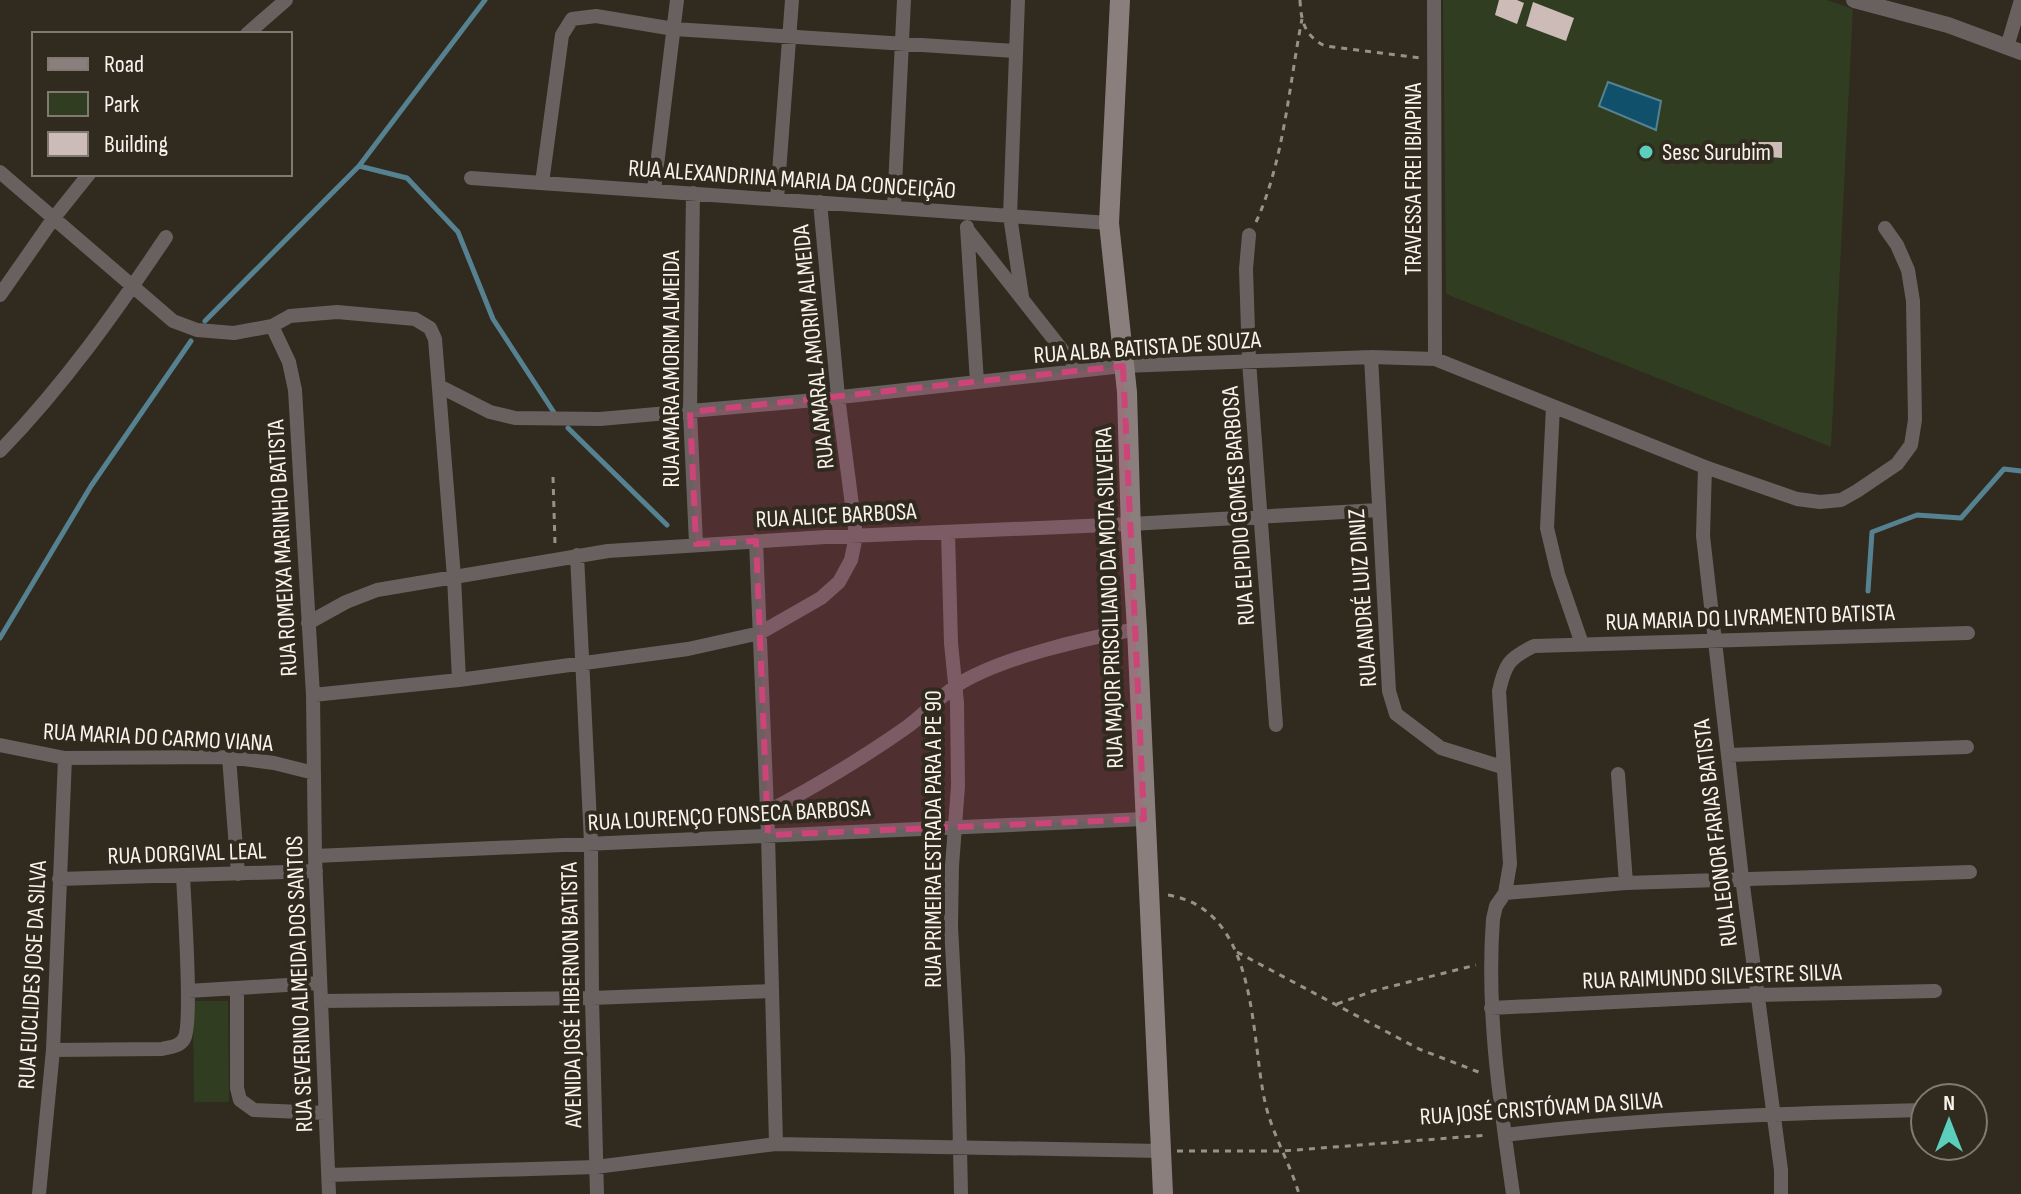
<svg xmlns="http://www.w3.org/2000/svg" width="2021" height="1194" font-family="'Sofia Sans Condensed',sans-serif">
<rect width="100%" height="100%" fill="#302a1f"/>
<path fill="#313d20" d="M1443,0h384l26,9 -22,438 -385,-153z
M193,1001h35l1,101h-35z"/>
<path fill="#11506a" stroke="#568191" stroke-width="2" d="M1608,82l53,19 -5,29 -57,-24z"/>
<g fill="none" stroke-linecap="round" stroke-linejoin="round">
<path stroke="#568191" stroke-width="5" d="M359,166l48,12 51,54 35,87 62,95
M205,321l154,-155 126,-166
M568,428l99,97
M1868,591l4,-59 45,-17 44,3 43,-49 17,2
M0,638l91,-152 100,-145"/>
</g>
<path fill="#cdbbb7" d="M1499,0h18l7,3 -7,21 -22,-9z
M1533,2l41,16 -8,23 -40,-15z
M1752,142h30v16l-29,-2z"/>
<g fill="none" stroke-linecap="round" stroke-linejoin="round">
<path stroke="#979289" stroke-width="3" stroke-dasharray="6 6" stroke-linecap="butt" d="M1300,0c1,22 5,36 25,46l95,12
M1256,222c28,-61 33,-137 46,-203
M553,477l2,67
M1168,895c91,15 82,140 97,207 7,32 25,61 34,92
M1237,952l182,97 62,24
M1337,1004l36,-13 103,-26
M1177,1151h106l205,-16"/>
<path stroke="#686160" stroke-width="14" d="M1018,0l-8,216 12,81
M1434,0l1,359
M247,34l39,-34
M2007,47l14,-47
M0,172l173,149 24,9 37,3 38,-7 18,-10 47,-4 78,7 15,9 5,11 19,238 5,103
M471,178l638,45
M542,183l20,-148 10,-16 24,-3 78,13 341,22
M654,190l23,-190
M693,193l-3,219 6,132
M777,199l15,-199
M894,207l10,-207
M967,227l10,155
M967,229l111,141
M1249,235l-3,34 3,92 27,364
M0,295l53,-76 36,-45
M272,326l17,36 6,28 18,305 2,161 14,338
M1371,357l18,334 7,23 45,34 61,19
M439,386l51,26 25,6 85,1 204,-18 319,-35 248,-9 64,2 270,108 92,32 23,3 21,-2 16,-9 40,-27 14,-19 4,-25 -2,-119 -5,-31 -11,-25 -12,-17
M1553,407l-6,121 11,46 24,70
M0,451c64,-66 115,-138 166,-214
M1705,467l-2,69 39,342 39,292v24
M948,532l3,111 6,60 1,83 -6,80 -1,60 7,131 3,137
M756,541l12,294 8,309
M577,555l14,288 1,155 5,196
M308,623l38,-21 31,-12 231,-39 218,-14 305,-13 247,-14
M313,695l146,-15 229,-31 72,-16 61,-35 18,-16 12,-22 5,-24 -18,-139 -18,-195
M0,745l65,13 164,-1 45,6 40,10
M1728,755l239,-8
M229,757l9,117
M1618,774l8,109
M767,812c47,-25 93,-52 137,-83 18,-12 34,-31 52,-43 42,-28 131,-48 181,-57
M315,856l829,-37
M59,879l257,-8
M1505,893l121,-10 344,-11
M237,988v100l3,12 14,10 71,3
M188,991l132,-8
M321,1001l271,-3 178,-7
M1491,1008l266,-13 178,-4
M53,1050l109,-1c8,-2 17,-2 22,-10 9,-14 0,-138 -1,-164
M1505,1135c139,-17 280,-22 420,-25
M329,1175l267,-8 180,-23 385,7
M39,1194l14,-144 12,-292
M1513,1194c-13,-92 -27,-182 -20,-275l3,-13 9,-13 5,-29 -11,-173c6,-27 10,-33 35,-45l434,-13"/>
<path stroke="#686160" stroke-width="16" d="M1854,0l94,25 73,27"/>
<path stroke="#8b7f7e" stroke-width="20" d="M1120,0l-11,223 18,169 4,141 6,96 26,565"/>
</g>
<path fill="#cd4478" fill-opacity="0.2" stroke="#cd4478" stroke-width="6" stroke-dasharray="16 10" stroke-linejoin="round" d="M1123,366l21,453 -376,16 -12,-294 -60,3 -6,-132z"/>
<circle fill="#5bcebc" stroke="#302a1f" stroke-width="3" cx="1646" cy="152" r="8"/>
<g text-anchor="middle" stroke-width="8" stroke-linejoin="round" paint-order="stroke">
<g font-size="24" fill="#f8f4ed" stroke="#302a1f" text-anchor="start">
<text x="1662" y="160">Sesc Surubim</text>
</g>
<g font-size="24" fill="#f8f4ed" stroke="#302a1f">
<text transform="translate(792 179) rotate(4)" y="8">RUA ALEXANDRINA MARIA DA CONCEIÇÃO</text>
<text transform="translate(1413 179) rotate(-90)" y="8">TRAVESSA FREI IBIAPINA</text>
<text transform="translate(813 347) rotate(-96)" y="8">RUA AMARAL AMORIM ALMEIDA</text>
<text transform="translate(1147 347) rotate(-4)" y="8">RUA ALBA BATISTA DE SOUZA</text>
<text transform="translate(671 369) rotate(-90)" y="8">RUA AMARA AMORIM ALMEIDA</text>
<text transform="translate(1238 506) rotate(-94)" y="8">RUA ELPIDIO GOMES BARBOSA</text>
<text transform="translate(836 515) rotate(-3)" y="8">RUA ALICE BARBOSA</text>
<text transform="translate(282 548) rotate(-93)" y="8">RUA ROMEIXA MARINHO BATISTA</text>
<text transform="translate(1109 598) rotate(-92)" y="8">RUA MAJOR PRISCILIANO DA MOTA SILVEIRA</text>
<text transform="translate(1362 598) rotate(-94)" y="8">RUA ANDRÉ LUIZ DINIZ</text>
<text transform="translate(1750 617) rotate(-2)" y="8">RUA MARIA DO LIVRAMENTO BATISTA</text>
<text transform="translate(158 737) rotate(3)" y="8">RUA MARIA DO CARMO VIANA</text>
<text transform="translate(729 815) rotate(-3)" y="8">RUA LOURENÇO FONSECA BARBOSA</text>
<text transform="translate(1715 833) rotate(-97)" y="8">RUA LEONOR FARIAS BATISTA</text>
<text transform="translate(933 839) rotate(-90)" y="8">RUA PRIMEIRA ESTRADA PARA A PE 90</text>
<text transform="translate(187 853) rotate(-2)" y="8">RUA DORGIVAL LEAL</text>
<text transform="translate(32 975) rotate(-87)" y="8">RUA EUCLIDES JOSE DA SILVA</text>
<text transform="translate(1712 976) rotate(-2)" y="8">RUA RAIMUNDO SILVESTRE SILVA</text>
<text transform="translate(299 984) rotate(-92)" y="8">RUA SEVERINO ALMEIDA DOS SANTOS</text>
<text transform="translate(571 995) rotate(-91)" y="8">AVENIDA JOSÉ HIBERNON BATISTA</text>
<text transform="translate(1541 1108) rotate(-4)" y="8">RUA JOSÉ CRISTÓVAM DA SILVA</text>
</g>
</g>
<rect x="32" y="32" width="260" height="144" fill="#302a1f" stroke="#807b71" stroke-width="2"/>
<rect x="48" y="58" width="40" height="12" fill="#8b7f7e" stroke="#807b71" stroke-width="2"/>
<text x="104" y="72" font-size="24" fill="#f8f4ed">Road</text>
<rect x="48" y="92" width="40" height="24" fill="#313d20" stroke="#807b71" stroke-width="2"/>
<text x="104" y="112" font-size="24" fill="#f8f4ed">Park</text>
<rect x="48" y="132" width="40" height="24" fill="#cdbbb7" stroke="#807b71" stroke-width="2"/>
<text x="104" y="152" font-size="24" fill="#f8f4ed">Building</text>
<g transform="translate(1949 1122)"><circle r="38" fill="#302a1f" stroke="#807b71" stroke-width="2"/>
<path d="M0-6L14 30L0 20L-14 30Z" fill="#5bcebc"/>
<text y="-12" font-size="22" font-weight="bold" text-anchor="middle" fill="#f8f4ed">N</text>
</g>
</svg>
